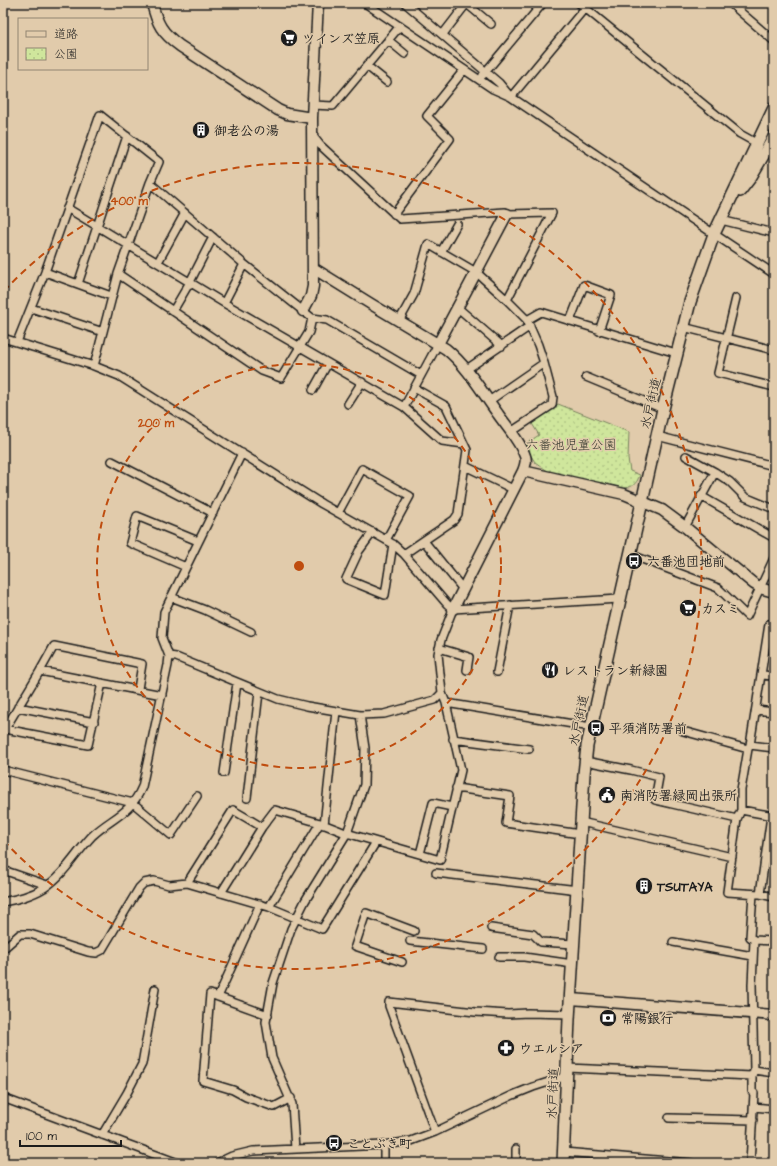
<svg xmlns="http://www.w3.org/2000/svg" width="777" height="1166" font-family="'Architects Daughter','Klee One',sans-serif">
<defs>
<pattern id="park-dots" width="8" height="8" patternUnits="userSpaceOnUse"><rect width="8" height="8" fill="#cfe69c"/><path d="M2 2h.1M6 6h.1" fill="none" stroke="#b1c586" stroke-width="1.8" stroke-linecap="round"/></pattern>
</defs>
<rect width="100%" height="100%" fill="#e1cbab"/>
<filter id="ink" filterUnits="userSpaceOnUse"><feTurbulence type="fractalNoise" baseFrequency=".025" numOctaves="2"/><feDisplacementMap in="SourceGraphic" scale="8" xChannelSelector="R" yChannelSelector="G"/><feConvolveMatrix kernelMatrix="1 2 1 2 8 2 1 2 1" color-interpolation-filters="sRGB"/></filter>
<g filter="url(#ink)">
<path fill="url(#park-dots)" stroke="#76815c" d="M558,404l71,28 -1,27 2,12 10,4c-4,10 -8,13 -19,13l-72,-16 -14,-10 -11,-17 15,-10 -8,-13z"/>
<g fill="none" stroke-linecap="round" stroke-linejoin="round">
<defs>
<path id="street" d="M365,3l128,86 18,8 203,137 60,40
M405,3l94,80 10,12
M579,3l161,131 18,10
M730,3l44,38
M467,4l24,20
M443,34l24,-31
M388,40l17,14
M367,66l20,16
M483,75l60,-72
M511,97l74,-89
M313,105l20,1 67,-80
M312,135l8,10 80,74 105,-7 2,2 45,-1 -45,87
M150,183l94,81 68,54 15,2 94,55
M67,208l157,95 180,104 38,34 22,3
M394,214l56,-75 -23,-23 37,-46
M721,220l53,13
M441,252l16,-28
M158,262l27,-49
M45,272l66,24
M118,274l144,97 19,7 28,-46 3,-14
M78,284l49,-148
M736,298l-18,75 56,14
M224,303l20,-39
M31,308l72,24
M458,308l44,38
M173,311l17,-29 23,-45
M527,320l14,-8 135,41
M399,321l15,-27 14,-50 48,28 31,28 20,20 11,25 6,18 9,34 -1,8 -41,27
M570,321l14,-36 27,10 -12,36
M683,327l91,23
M3,338l91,28 25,10 203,128 71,40 11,10 43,50 6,5 166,-10
M17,342l28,-70 55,-157 59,47 -9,21 -32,91 -24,92
M467,369l63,-43
M586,377l77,32
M313,390l15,-27
M489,401l55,-38
M348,404l14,-22
M404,407l34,-63
M657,436l117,30
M686,456l29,16
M112,461l101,52
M465,466l48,23
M701,496l73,42
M338,513l24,-44 48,27 -24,44
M685,527l30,-55 15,10 15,15 29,12
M373,532l-14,19 -13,28 39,16 8,-51
M424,541l38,47
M404,554l50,-34 4,-6 9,-64 -21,-44 -32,-18
M629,554l89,34 29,28 27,-58
M186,567l-56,-24 7,-27 61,25
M171,597l34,13 46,22
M439,648l30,9 -2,13
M169,656l7,1 102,42 29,7 53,9 24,-1 51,-14 7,-7 -4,-39 3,-14 12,-31
M40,671l-35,58 83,16 14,-62
M497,672l13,-67
M762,675l12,1
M138,689l4,-25 -88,-18 -14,25 122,24
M446,703l145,24
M18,707l76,15
M756,710l18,2
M683,731l65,18
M453,739l76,10
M750,745l24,3
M585,761l46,9 28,7 -4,23 82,19
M3,770l130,33 38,32 26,-39
M224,773l13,-90
M456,788l54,8 -4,27 74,11
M247,798l12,-106
M741,810v-20l7,-41 2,-4 19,-121 5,-1
M774,816l-33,-6 -4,9 -10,73 33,2 14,3
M581,822l151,35
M324,825l12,-114
M420,854l13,-51 19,4
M3,870l44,15
M436,873l142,17
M187,883l46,-73 29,17
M221,893l41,-66 13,-17 45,13 23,9 97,28 21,-90 -15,-67 -4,-10
M753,894l-3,43 4,3 20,1
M760,894l11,-78
M3,902c14,-3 28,-6 41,-14 20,-13 32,-35 48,-52 20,-19 38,-21 50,-49l26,-122 1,-9 -7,-18 2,-26 78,-159
M269,907l51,-84
M491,928l42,6 8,8 33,2
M410,941l73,8
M673,942l80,14
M3,949l17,-15h10l58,18 8,1 6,-3 37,-62 5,-5 10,-2 15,4 18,-2 82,24 53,22 54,-87
M499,957h25l49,7
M402,962l-47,-16 11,-33 48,18
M218,997l42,-93
M268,1015l-58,-21 -7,87 30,9 13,7 28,10 17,-9
M567,1068l185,8
M754,1070l20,3
M3,1098l175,65
M754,1107l20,2
M669,1118l84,2
M435,1132l-46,-126v-4l86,10 33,2 20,-1 42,1
M102,1135l25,-42 15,-29 13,-75
M295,1149l-3,-45 -20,-46 -6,-36 7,-39 18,-54 14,-28 42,-68 17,-48 1,-37 -5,-33
M564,1152l127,11
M217,1163l15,-7 21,-5 131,-6 27,-4 24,-9 78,-37 20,-8 34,-11
M384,1163v-18
M516,1163v-14
M750,1163l4,-70 -2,-2v-15l2,-6 -2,-85 2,-45"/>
<path id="secondary" d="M152,3c5,21 10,30 28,43l98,64 9,4 25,4
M313,268l58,36 75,45c22,18 36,43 52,65 9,13 22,27 27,42 2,5 0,10 -2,15l-70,138
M303,311l8,-15 2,-10 -1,-168 6,-115
M438,344l69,-130
M523,471l101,23 38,16 23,17 69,57 9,5 11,3
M571,999l203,16"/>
<path id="primary" d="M740,191l10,-13 24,-41
M563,1163l6,-144 15,-245 3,-28 76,-337 27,-107 24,-68 60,-126"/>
</defs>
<use href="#street" stroke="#1c1c1c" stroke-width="10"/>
<use href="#secondary" stroke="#1c1c1c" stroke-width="13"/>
<use href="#primary" stroke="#1c1c1c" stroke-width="14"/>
<use href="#street" stroke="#e1cbab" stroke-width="7"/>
<use href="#secondary" stroke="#e1cbab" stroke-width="10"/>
<use href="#primary" stroke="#e1cbab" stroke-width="11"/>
</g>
</g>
<g fill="none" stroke="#bf4d0f" stroke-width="2" stroke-dasharray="7 5">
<circle cx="299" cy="566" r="202"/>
<path d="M4 291A403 403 0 1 1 4 841"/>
</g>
<defs>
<symbol id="supermarket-disc" viewBox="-11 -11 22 22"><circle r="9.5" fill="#1c1c1c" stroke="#e1cbab"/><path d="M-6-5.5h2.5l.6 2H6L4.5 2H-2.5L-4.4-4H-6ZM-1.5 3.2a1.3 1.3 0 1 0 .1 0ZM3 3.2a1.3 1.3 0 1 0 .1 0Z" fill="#fff"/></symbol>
<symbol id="building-disc" viewBox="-11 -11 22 22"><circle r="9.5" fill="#1c1c1c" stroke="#e1cbab"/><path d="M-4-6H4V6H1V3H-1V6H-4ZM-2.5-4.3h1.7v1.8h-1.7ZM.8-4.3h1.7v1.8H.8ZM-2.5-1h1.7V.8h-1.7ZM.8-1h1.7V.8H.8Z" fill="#fff"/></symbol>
<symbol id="bus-disc" viewBox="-11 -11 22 22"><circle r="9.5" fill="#1c1c1c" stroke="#e1cbab"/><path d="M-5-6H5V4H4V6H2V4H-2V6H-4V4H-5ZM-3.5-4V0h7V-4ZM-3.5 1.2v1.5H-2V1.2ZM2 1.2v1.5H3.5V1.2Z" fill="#fff"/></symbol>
<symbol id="restaurant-disc" viewBox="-11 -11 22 22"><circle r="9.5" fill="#1c1c1c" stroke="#e1cbab"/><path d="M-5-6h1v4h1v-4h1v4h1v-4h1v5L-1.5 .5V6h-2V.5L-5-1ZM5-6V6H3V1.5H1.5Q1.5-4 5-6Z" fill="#fff"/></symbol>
<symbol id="civic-disc" viewBox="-11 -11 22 22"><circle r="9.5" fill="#1c1c1c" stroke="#e1cbab"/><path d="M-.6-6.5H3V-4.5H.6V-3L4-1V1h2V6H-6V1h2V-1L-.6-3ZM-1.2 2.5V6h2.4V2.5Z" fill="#fff"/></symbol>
<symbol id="bank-disc" viewBox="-11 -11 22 22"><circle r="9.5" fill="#1c1c1c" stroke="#e1cbab"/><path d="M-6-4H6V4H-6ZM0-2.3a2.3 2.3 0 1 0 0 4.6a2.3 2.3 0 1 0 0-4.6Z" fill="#fff"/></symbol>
<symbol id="pharmacy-disc" viewBox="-11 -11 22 22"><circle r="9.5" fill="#1c1c1c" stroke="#e1cbab"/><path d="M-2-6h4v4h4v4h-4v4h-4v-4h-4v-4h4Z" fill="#fff"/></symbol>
</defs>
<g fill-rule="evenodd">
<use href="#supermarket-disc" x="279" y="28" width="20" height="20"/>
<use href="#building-disc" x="191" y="120" width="20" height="20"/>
<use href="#bus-disc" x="624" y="551" width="20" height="20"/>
<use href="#supermarket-disc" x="678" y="598" width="20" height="20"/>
<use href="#restaurant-disc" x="540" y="660" width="20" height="20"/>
<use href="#bus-disc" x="586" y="718" width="20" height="20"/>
<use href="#civic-disc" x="597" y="785" width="20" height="20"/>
<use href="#building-disc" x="634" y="876" width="20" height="20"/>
<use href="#bank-disc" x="598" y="1008" width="20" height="20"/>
<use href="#pharmacy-disc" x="496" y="1038" width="20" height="20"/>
<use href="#bus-disc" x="324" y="1133" width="20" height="20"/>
</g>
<g text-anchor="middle" stroke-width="3" stroke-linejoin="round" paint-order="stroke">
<g font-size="13" font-weight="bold" fill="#1c1c1c" stroke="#e1cbab" text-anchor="start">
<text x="302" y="43">ツインズ笠原</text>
<text x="214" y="135">御老公の湯</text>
<text x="647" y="566">六番池団地前</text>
<text x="701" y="613">カスミ</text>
<text x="563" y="675">レストラン新緑園</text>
<text x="609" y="733">平須消防署前</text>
<text x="620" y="800">南消防署緑岡出張所</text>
<text x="657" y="891">TSUTAYA</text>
<text x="621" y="1023">常陽銀行</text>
<text x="519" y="1053">ウエルシア</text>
<text x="347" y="1148">ことぶき町</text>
</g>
<g font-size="13" fill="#1c1c1c" stroke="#e1cbab">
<text transform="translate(650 403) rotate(-77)" y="5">水戸街道</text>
<text transform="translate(578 720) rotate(-78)" y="5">水戸街道</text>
<text transform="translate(552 1093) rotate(-88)" y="5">水戸街道</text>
</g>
<g font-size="13" fill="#373a2f" stroke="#e1cbab">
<text x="571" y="449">六番池児童公園</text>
</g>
</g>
<circle cx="299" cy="566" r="6" fill="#bf4d0f" stroke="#e1cbab" stroke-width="2"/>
<g font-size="12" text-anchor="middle" font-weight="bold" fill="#bf4d0f" stroke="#e1cbab" stroke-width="3" stroke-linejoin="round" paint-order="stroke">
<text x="129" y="205">400 m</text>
<text x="156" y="427">200 m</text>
</g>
<rect width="777" height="1166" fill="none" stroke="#e1cbab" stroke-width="16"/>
<rect x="8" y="8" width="761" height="1150" fill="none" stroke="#1c1c1c" stroke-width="1.5" filter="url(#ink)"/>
<rect x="18" y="18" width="130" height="52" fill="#e1cbab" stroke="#928572"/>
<rect x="26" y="31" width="20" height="6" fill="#e1cbab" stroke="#928572"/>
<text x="54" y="38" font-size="12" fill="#1c1c1c">道路</text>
<rect x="26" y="48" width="20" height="12" fill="url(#park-dots)" stroke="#928572"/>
<text x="54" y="58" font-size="12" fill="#1c1c1c">公園</text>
<path d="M20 1140v6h101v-6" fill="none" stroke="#1c1c1c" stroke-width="2"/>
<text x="26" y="1140" font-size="12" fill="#1c1c1c" stroke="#e1cbab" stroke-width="3" paint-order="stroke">100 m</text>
</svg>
